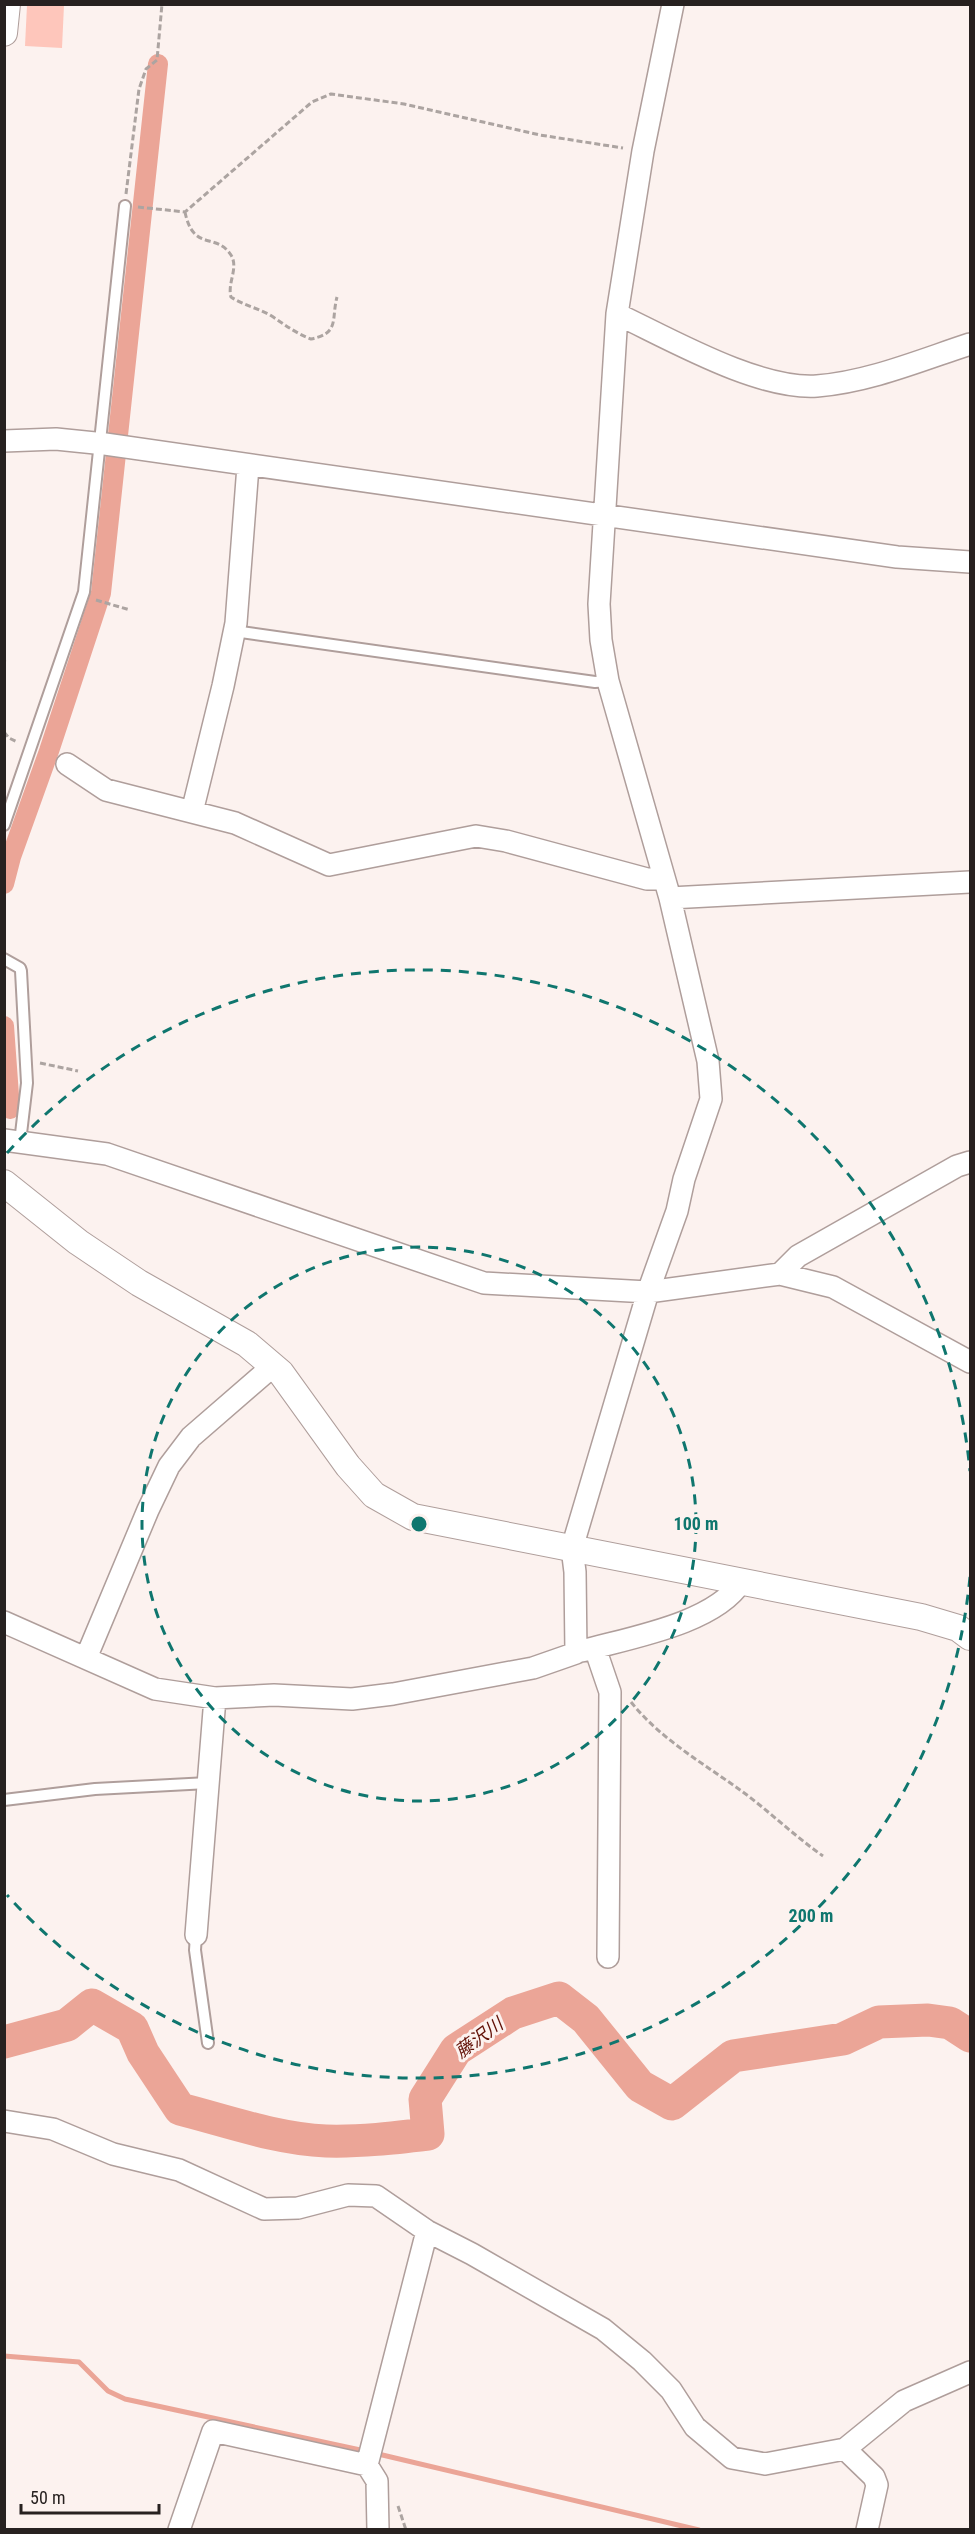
<svg xmlns="http://www.w3.org/2000/svg" width="975" height="2534" font-family="'Roboto Condensed','Noto Sans JP',sans-serif">
<rect width="100%" height="100%" fill="#fcf2ef"/>
<path fill="#fec6bb" d="M27,5h37l-2,43 -37,-2z"/>
<g fill="none" stroke-linecap="round" stroke-linejoin="round">
<path stroke="#eba597" stroke-width="5" d="M4,2356l75,6 29,29 17,8 240,52
M374,2453l325,77"/>
<path stroke="#eba597" stroke-width="20" d="M4,884l7,-27 38,-106 52,-158 57,-529
M4,1026l6,83"/>
<path stroke="#eba597" stroke-width="33" d="M4,2042l63,-17 25,-20 40,23 11,25 37,56c47,12 97,30 146,32 34,1 68,-3 102,-7l-3,-35 31,-49 57,-37 46,-15 27,21 54,67 32,18 61,-48 110,-17 36,-17 49,-2 22,3 20,13"/>
<defs>
<path id="service" d="M234,631l361,51 13,-1
M4,825l80,-233 41,-386
M4,959l16,9 1,3 6,112 -7,59
M4,1800l91,-11 113,-6
M196,1935l-1,15 13,93"/>
<path id="minor" d="M617,314c53,25 141,76 200,72 52,-4 104,-26 153,-42
M4,441l52,-2 49,5 792,113 73,5
M67,764l39,26 129,33 94,42 147,-29 30,5 141,38h16
M192,812l31,-126 13,-63 12,-157
M670,898l300,-16
M4,1140l103,14 377,129 164,9 132,-18 53,13 137,75
M780,1274l18,-18 159,-90 13,-4
M4,1622l151,67 60,9 59,-3 78,4 41,-5 140,-26 43,-15 -1,-81 -3,-24 76,-256 29,-81 7,-32 27,-80 -3,-38 -38,-163 -62,-217 -7,-41 -2,-36 18,-290 26,-163 30,-147
M595,1648l15,44 -2,265
M582,1651c46,-13 132,-27 159,-69
M86,1658l62,-148 21,-44 22,-29 82,-71
M196,1935l19,-237
M4,2121l49,8 60,25 66,16 85,39 34,-1 50,-13 28,1 51,35 45,23 131,75 39,32 29,29 24,37 37,31 33,6 80,-15 59,-48 66,-29
M845,2449l29,28 3,8 -10,45
M179,2530l34,-99 154,34
M378,2530l-1,-49 -10,-16 60,-234"/>
<path id="tertiary" d="M4,33l3,-29
M4,1183l74,59 61,41 108,61 34,29 67,93 26,29 39,22 508,100 37,11 12,9"/>
</defs>
<use href="#service" stroke="#af9e9b" stroke-width="14"/>
<use href="#minor" stroke="#af9e9b" stroke-width="24"/>
<use href="#tertiary" stroke="#af9e9b" stroke-width="28"/>
<path stroke="#aca4a1" stroke-width="3" stroke-dasharray="6 3" stroke-linecap="butt" d="M126,194l13,-105 7,-20 11,-9 5,-56
M138,207l47,5 127,-110 19,-8 73,10 136,31 83,13
M185,212c8,40 31,20 46,43 8,13 -4,28 0,42 12,8 26,11 39,18 14,9 25,18 41,24 29,-6 20,-19 26,-42
M96,600l34,10
M4,662l1,-2
M4,732l5,6 8,4
M40,1063l38,8
M631,1702c31,39 77,64 116,93 26,20 49,42 76,61
M398,2506l8,24"/>
<use href="#service" stroke="#fff" stroke-width="10"/>
<use href="#minor" stroke="#fff" stroke-width="21"/>
<use href="#tertiary" stroke="#fff" stroke-width="26"/>
</g>
<g fill="none" stroke="#0f766e" stroke-width="3" stroke-dasharray="10 8">
<circle cx="419" cy="1524" r="277"/>
<path d="M970 1577A554 554 0 0 1 7 1895M7 1153A554 554 0 0 1 970 1471"/>
</g>
<g text-anchor="middle" stroke-width="6" stroke-linejoin="round" paint-order="stroke">
<g font-size="18" font-style="italic" fill="#610f05" stroke="#fcf2ef">
<text transform="translate(479 2038) rotate(-36)" y="6">藤沢川</text>
</g>
</g>
<circle cx="419" cy="1524" r="9" fill="#0f766e" stroke="#fcf2ef" stroke-width="3"/>
<g font-size="18" text-anchor="middle" font-weight="bold" fill="#0f766e" stroke="#fcf2ef" stroke-width="6" stroke-linejoin="round" paint-order="stroke">
<text x="696" y="1530">100 m</text>
<text x="811" y="1922">200 m</text>
</g>
<rect width="975" height="2534" fill="none" stroke="#272120" stroke-width="12"/>
<path d="M21 2504v9h138v-9" fill="none" stroke="#272120" stroke-width="3"/>
<text x="30" y="2504" font-size="18" fill="#272120" stroke="#fcf2ef" stroke-width="4.5" paint-order="stroke">50 m</text>
</svg>
